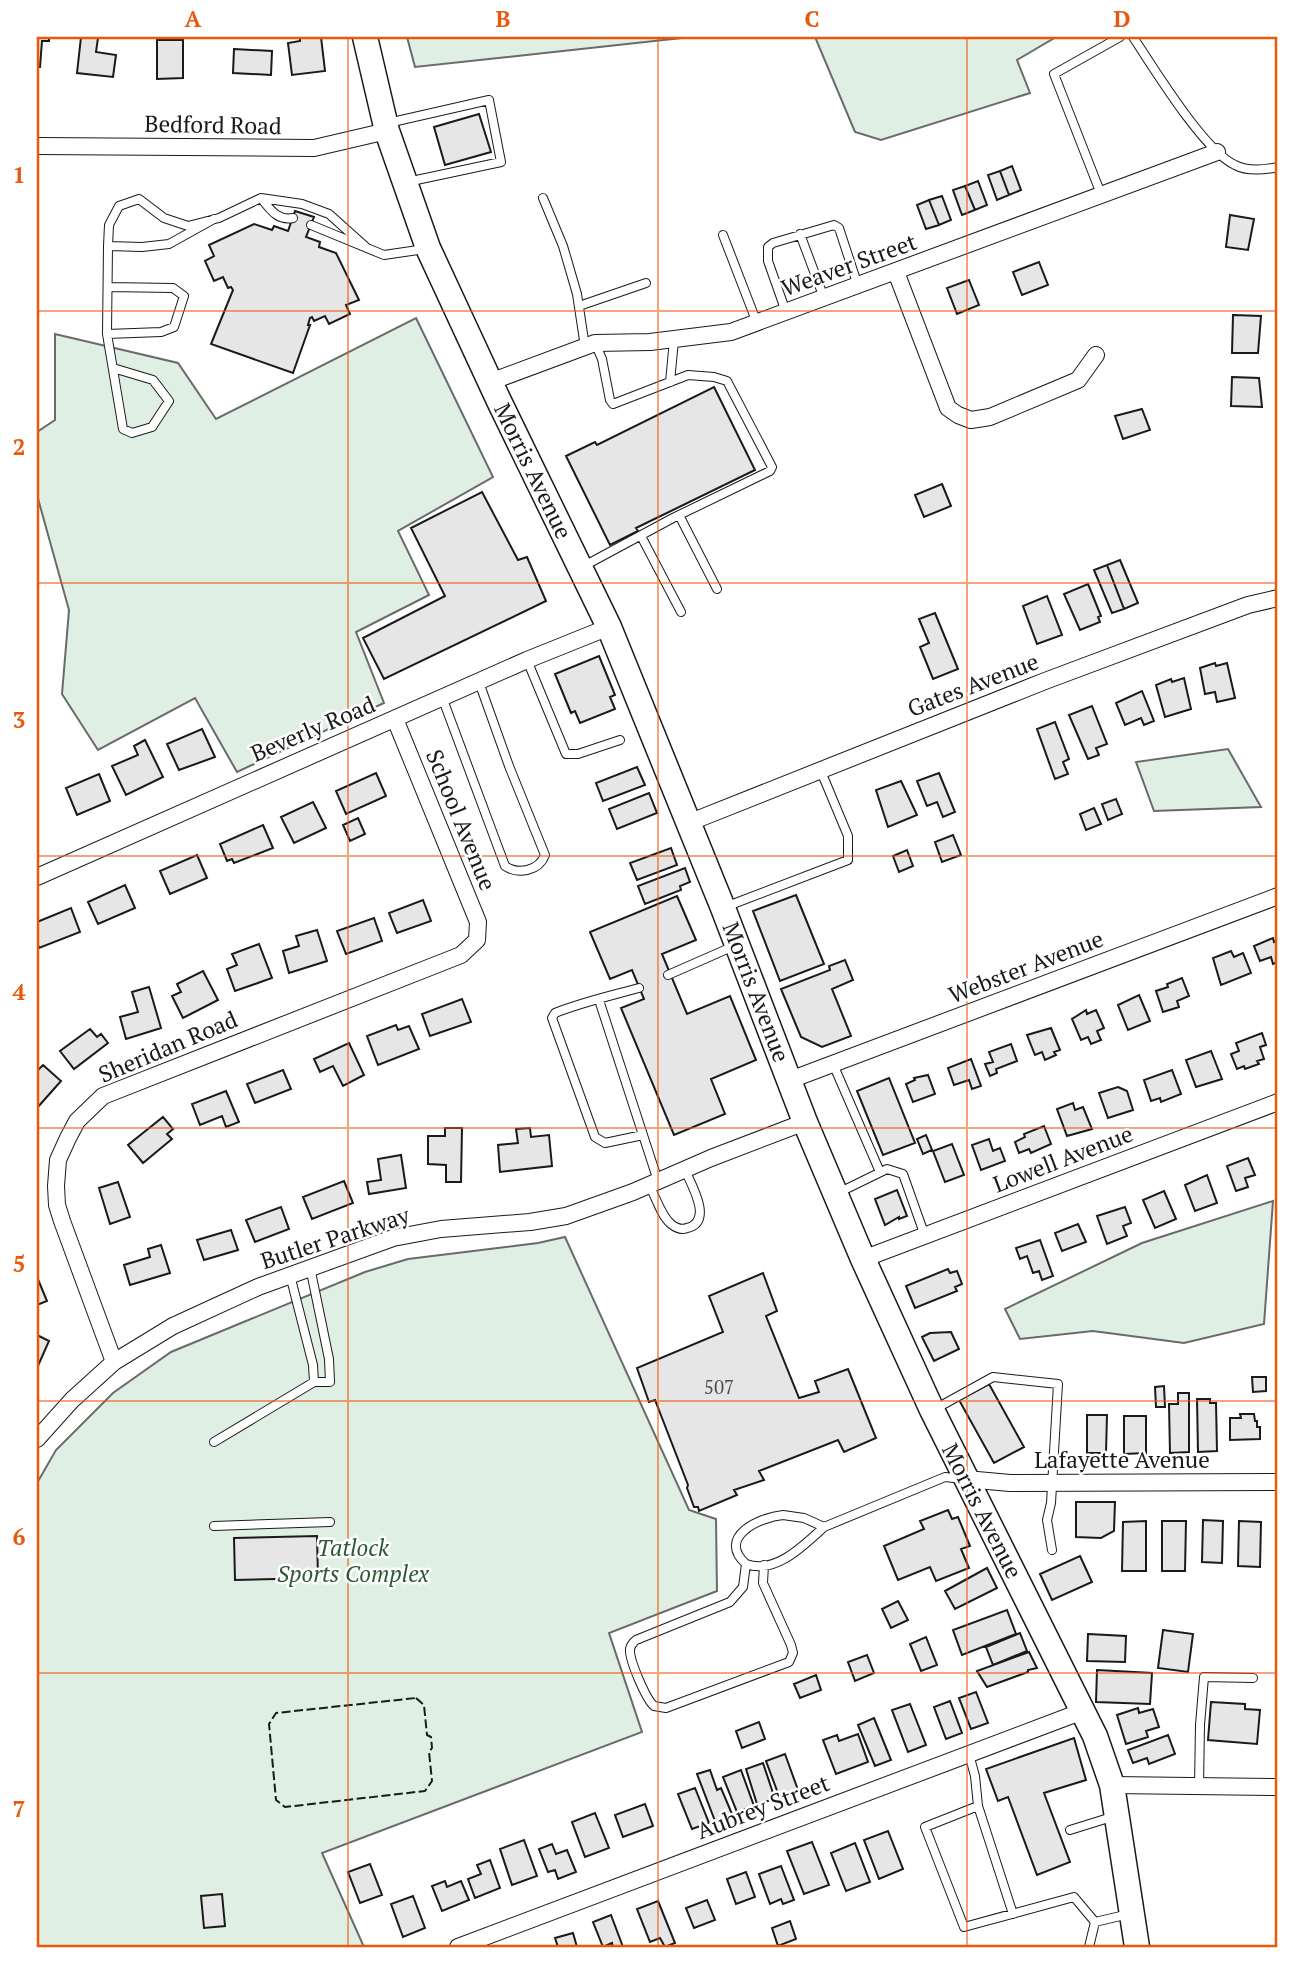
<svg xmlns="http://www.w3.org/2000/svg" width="1315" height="1984" font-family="'PT Serif',serif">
<rect width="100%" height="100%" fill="#fff"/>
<path fill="#e0efe3" stroke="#6a6a6a" stroke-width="2" d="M407,37h284l-276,30z
M815,37h241l-39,23 13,33 -149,47 -26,-8z
M416,318l77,159 -95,54 31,64 -73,37 28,71 -147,69 -42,-74 -97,52 -36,-56 7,-84 -32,-115v-63l18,-12v-86l123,29 38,56z
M1228,749l33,58 -107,4 -18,-49z
M1273,1201l-9,123 -80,19 -91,-12 -73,8 -15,-30 137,-66z
M565,1237l124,273 27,9 1,72 -108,42 33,99 -320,121 42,94h-327v-464l19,-33 57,-57 58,-41 194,-80 43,-13 130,-16z"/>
<path fill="#e6e6e6" stroke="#1a1a1a" stroke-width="2" d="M37,37h12v4h-7l-2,26h-3z
M81,37l17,1 -2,14 20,3 -3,22 -36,-4z
M300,37h21l4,34 -33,4 -4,-32 12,-2z
M157,40h26v38l-26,1z
M234,49l38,2 -1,24 -38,-2z
M479,114l12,38 -46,13 -11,-38z
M1012,166l9,24 -12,5 -9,-24z
M1000,171l9,24 -12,5 -9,-25z
M978,181l9,24 -12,5 -10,-24z
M965,186l10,24 -13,5 -9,-25z
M942,196l9,24 -12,5 -10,-25z
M929,200l10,25 -13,4 -9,-24z
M295,211l19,6 -8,20 14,5 -1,5 17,6 23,47 -13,5 4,9 -21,10 -4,-8 -11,5 -2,-4 -2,1 -2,7h2l-17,48 -82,-29 22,-54 -2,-3 -3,1 -5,-11 -9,4 -9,-20 9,-5 -5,-11 45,-21 18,6 2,-4 14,5z
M1230,215l24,4 -6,31 -22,-3z
M1039,262l9,23 -26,10 -9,-23z
M969,280l10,25 -22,9 -10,-26z
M1233,315l28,1 -3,37h-26z
M1232,377l27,1 3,29 -31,-1z
M714,387l41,83 -119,58 2,3 -28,14 -44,-89 29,-14 2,3z
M1142,409l8,21 -27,9 -8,-23z
M942,484l9,22 -27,11 -9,-22z
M482,492l36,68 9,-3 19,44 -162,78 -21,-41 82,-42 -34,-68z
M1120,560l18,43 -14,6 -17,-44z
M1107,565l17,44 -12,4 -18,-43z
M1088,584l13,32 -3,1 2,5 -20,8 -16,-36z
M1047,596l15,39 -25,9 -14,-38z
M935,613l23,56 -25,10 -13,-32 9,-4 -10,-24z
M599,656l16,39 -5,2 5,12 -35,14 -5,-12 -4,2 -16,-39z
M1215,663l1,3 11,-3 8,35 -18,4 -2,-10 -10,2 -5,-26z
M1184,678l7,31 -26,8 -9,-32 15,-6 1,3z
M1142,691l12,30 -10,4 -3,-7 -16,7 -9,-22z
M1092,706l15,38 -11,4 3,7 -11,4 -19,-44z
M1055,722l14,37 -6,3 5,12 -13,5 -18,-50z
M202,729l13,28 -36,13 -12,-26z
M145,740l18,37 -37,18 -14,-29 26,-11 -4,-9z
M637,767l8,18 -42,16 -7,-18z
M376,773l10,23 -40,18 -10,-23z
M939,773l16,39 -12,5 -6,-15 -10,4 -10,-25z
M99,774l11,27 -33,14 -11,-27z
M901,781l16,34 -29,12 -12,-37z
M649,793l8,20 -40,16 -8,-20z
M1116,799l6,15 -14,6 -6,-16z
M313,802l13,26 -32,15 -13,-26z
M1094,808l7,16 -15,6 -6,-16z
M358,818l7,16 -15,7 -7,-16z
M263,825l10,23 -39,15 -2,-4 -5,2 -7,-17z
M953,835l8,20 -19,7 -7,-20z
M671,848l6,17 -40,15 -7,-17z
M907,850l6,16 -14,6 -6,-16z
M197,855l10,23 -37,16 -10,-23z
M685,868l5,14 -10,4 1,4 -36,14 -7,-18z
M125,885l10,23 -37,16 -10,-22z
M796,895l28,69 -44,17 -27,-70z
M677,896l19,44 -34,14 25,60 43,-18 26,64 -45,19 14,35 -51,21 -53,-127 23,-9 -12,-29 -22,9 -20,-47z
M423,900l8,21 -34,12 -8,-20z
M71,908l9,24 -41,16 -2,-6v-20z
M374,918l8,23 -36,13 -9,-23z
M317,930l10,31 -38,12 -6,-22 16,-5 -3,-10z
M1273,938l1,4 4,-2v22l-5,2 -2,-7 -11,4 -6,-15z
M259,944l13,34 -37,13 -8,-22 10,-4 -5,-11z
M1231,951l3,6 9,-4 8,20 -30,12 -8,-27z
M845,960l8,20 -21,9 19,47 -29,11 -21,-10 -20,-48 49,-19 -1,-4z
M203,971l15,29 -35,18 -11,-22 9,-4 -4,-8z
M1182,978l7,18 -12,5 2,6 -16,5 -7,-21 12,-4 -1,-3z
M149,987l12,41 -35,11 -6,-22 18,-5 -6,-20z
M1139,995l11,26 -22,9 -10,-25z
M462,999l9,23 -41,14 -8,-22z
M1086,1010l1,4 9,-4 8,18 -7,3 4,9 -10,4 -3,-7 -7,3 -9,-21z
M396,1025l2,5 11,-4 10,23 -41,16 -11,-29z
M1051,1028l9,22 -6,2 2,3 -11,5 -3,-8 -7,3 -8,-20z
M90,1029l7,8 4,-3 7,9 -34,26 -14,-18z
M1262,1033l4,12 -6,2 4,12 -7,2 2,3 -14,5 -1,-3 -7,3 -6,-15 8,-3 -3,-8z
M349,1043l15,32 -21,11 -10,-20 -13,6 -6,-13z
M1011,1044l6,17 -21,8 1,4 -7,3 -5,-12 8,-2 -4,-10z
M1211,1051l11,28 -26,8 -10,-27z
M971,1059l10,27 -9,3 -3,-9 -15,5 -6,-17z
M43,1065l18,16 -24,27v-37z
M283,1070l8,19 -36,14 -8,-19z
M1172,1070l9,24 -20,8 -1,-4 -9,3 -7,-21z
M928,1075l7,19 -22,8 -7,-18 9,-4 -1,-2z
M889,1078l26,65 -32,12 -26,-64z
M1118,1087l9,4 6,19 -25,8 -9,-25z
M226,1091l13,31 -13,5 -4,-11 -22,9 -8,-21z
M1073,1103l2,7 8,-3 9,22 -25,7 -10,-27z
M163,1117l10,12 -6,5 5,5 -29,24 -15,-18z
M1044,1126l7,18 -20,9 -2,-4 -10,4 -4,-11 10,-5 -1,-3z
M445,1128h17l-1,54h-15v-17l-18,-1v-28h17z
M530,1128l1,9 18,-2 3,31 -52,6 -2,-27 20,-2 -2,-14z
M926,1135l6,15 -9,4 -6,-15z
M989,1139l4,12 7,-3 5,13 -24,9 -9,-25z
M952,1144l12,31 -19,7 -12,-31z
M401,1155l5,33 -37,6 -2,-12 14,-2 -3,-21z
M1248,1158l7,17 -10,3 3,9 -12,4 -9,-25z
M1207,1175l10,28 -22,8 -10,-26z
M344,1181l9,22 -41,16 -9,-22z
M118,1182l12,35 -20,7 -11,-36z
M897,1190l10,26 -8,3v-2l-14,8 -10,-26z
M1164,1191l12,28 -21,9 -12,-28z
M281,1207l8,22 -34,13 -9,-22z
M1125,1207l6,16 -8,3 4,10 -20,8 -10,-28z
M1078,1224l8,18 -24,9 -7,-18z
M231,1230l7,20 -34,10 -7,-20z
M1040,1240l13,36 -11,4 -3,-9 -6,2 -6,-17 -7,3 -4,-11z
M161,1245l9,28 -40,12 -6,-20 26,-8 -2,-8z
M948,1269l2,4 7,-2 5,13 -7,3 2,4 -42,17 -9,-22z
M763,1273l14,38 -11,5 33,82 20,-6 -4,-11 33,-12 28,69 -32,14 -6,-12 -79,31 5,9 -30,10 3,5 -38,16 -1,-4h-4l-7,-19 1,-3 -33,-85 -6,2 -12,-34 86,-36 -14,-36z
M37,1277l10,24 -10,4z
M951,1332l8,17 -25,12 -12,-24 8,-4z
M37,1335l12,6 -12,27z
M1252,1377h14v14l-13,1z
M989,1384l35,63 -30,16 -35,-63z
M1164,1386l1,21h-9l-1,-20z
M1178,1393h11v59l-19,1 -1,-49h9z
M1197,1399h13v4h6l1,48 -19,1z
M1240,1414h14l1,7h2v6h3v12l-30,1v-22h11z
M1087,1415h20l-1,38h-19z
M1124,1416h22v37l-22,1z
M1076,1502h39l-1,29 -13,7 -25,-1z
M948,1510l4,9 6,-2 12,29 -9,3 8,19 -33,13 -6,-14 -32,13 -14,-34 40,-17 -4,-8z
M1203,1520l20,1 -1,42 -20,-1z
M1146,1521v50h-24l1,-49z
M1162,1521h24l-1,50h-23z
M1239,1521l22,1 -1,45 -22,-1z
M317,1536l1,42 -83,2 -1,-42z
M1080,1556l12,26 -40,18 -12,-26z
M987,1568l10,20 -42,21 -10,-18z
M898,1601l10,19 -17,8 -9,-19z
M1007,1610l9,24 -54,21 -9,-25z
M1163,1630l30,4 -5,38 -30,-4z
M1020,1633l7,18 -34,14 -7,-18z
M1088,1634l38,2 -1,26 -38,-1z
M926,1637l11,28 -16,6 -11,-27z
M1029,1652l8,16 -9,2v2l-41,15 -10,-16z
M867,1655l7,18 -19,8 -7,-19z
M1097,1670l55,3 -2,31 -54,-2z
M816,1675l5,15 -21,8 -6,-14z
M976,1692l12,31 -17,6 -12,-31z
M950,1701l12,32 -16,6 -12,-32z
M1211,1702l34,2v5l15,1 -3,34 -49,-4z
M910,1704l16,41 -18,7 -16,-42z
M1138,1708l1,5 14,-4 6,18 -13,4 2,6 -22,7 -9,-29z
M874,1718l17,42 -16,6 -17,-41z
M759,1722l6,17 -23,9 -6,-17z
M858,1734l10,28 -32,12 -13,-34 14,-5 2,6z
M1168,1735l7,19 -26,10 -2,-6 -14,5 -5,-13z
M1074,1738l12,42 -42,13 26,69 -33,13 -29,-78 -10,4 -12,-32z
M785,1754l13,36 -19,6 -13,-35z
M763,1763l12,36 -18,5 -11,-35z
M710,1770l7,20 4,-2 11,26 -17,7 -18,-47z
M741,1770l13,36 -17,6 -14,-35z
M695,1788l14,35 -17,6 -14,-35z
M645,1804l8,22 -30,11 -8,-22z
M595,1813l14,35 -24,9 -13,-35z
M888,1831l15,38 -24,10 -15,-39z
M524,1840l13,36 -25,9 -12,-36z
M812,1842l17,43 -25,9 -17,-43z
M855,1843l15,39 -24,9 -15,-38z
M552,1844l4,10 11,-4 9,22 -18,7 -3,-9 -7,2 -9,-23z
M490,1860l10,28 -25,10 -7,-19 13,-5 -4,-9z
M370,1864l12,31 -22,8 -12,-31z
M781,1866l13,34 -11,4 -2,-5 -11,5 -11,-30z
M746,1872l9,25 -19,7 -9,-25z
M445,1881l2,6 14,-6 8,19 -27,11 -10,-25z
M222,1894l3,32 -21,2 -3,-32z
M413,1896l12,32 -22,9 -12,-33z
M707,1900l8,20 -21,8 -8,-20z
M658,1901l17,42 -10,4 -5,-9 -10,4 -13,-33z
M611,1915l12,32h-10l-1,-4 -9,4 -10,-25z
M790,1921l6,18 -18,7 -6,-18z
M573,1933l4,14h-19l-3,-9z"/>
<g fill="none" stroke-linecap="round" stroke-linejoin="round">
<defs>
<path id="lane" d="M1133,37c20,30 71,114 102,128 13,7 29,5 43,2
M388,123l101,-23 12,62 -94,20
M1101,194l-47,-120 66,-37
M261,198c9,11 16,23 32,20
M543,198l20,48 14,48 8,53
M214,219l-45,25 -27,3 -34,-1 1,-21 10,-19 20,-7 25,19 24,8 31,-8 42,-20 41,6 27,10 38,34
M311,225l73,30 41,-6
M800,234l24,64
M723,235l34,88
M108,246l-1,88 16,95 9,4 20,-6 17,-26 -16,-21 -40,-12
M579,306l67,-23
M786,312l-18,-51v-14l5,-4 61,-18 5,3 19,58
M107,334l54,-2 13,-5 10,-31 -11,-8 -65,-1
M670,382l4,-42
M679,515l38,74
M641,536l40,76
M582,567l91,-49 97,-47 2,-4 -45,-86 -13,-4 -26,-2 -75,29 -3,-4 -8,-41 -7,-16
M527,660l39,94h12l42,-14
M442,697l63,169c13,9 34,5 40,-11l-36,-89 -30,-84
M725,907l123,-47v-24l-28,-67
M668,975l66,-29
M639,988c-29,8 -56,14 -84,25l-3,5 43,119 10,6 38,-8
M599,1000l59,181
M833,1064l47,108
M649,1185c7,12 12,31 22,39 5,4 11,6 16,4 27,-6 4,-44 -2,-58
M838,1193l49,-24 16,5 22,62
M290,1275l23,90 1,17
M935,1409l58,-32 65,7 -7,119 -4,17 5,30
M214,1442l100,-60h16l-1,-23 -19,-92
M783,1515l21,3 20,9c-19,17 -48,48 -78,37 -30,-27 14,-47 37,-49z
M214,1526l116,-4
M824,1527l121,-50 18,2
M746,1564l-3,23 -13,15 -94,38c-3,3 -5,4 -6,9 -1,11 16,50 24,57l12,2 123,-46 4,-9 -2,-8 -28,-62 1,-18
M969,1754l6,22 3,30
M1199,1786l1,-61 4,-48 49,1
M1070,1830l45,-14
M1013,1914l-35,-108 -53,21 39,100 110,-30 21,25
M1089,1947l6,-25 34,-8"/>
<path id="street" d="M37,146l277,2 73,-17
M896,272l52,136 10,7 13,5 19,-3 88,-37 18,-25
M490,382l105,-39 55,-1 81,-10 486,-180
M688,823l357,-142 203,-76 30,-7
M37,877l490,-217 82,-33
M790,1080l488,-184
M863,1259l415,-157
M114,1362l-52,-141 -5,-16 -1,-19 2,-26 10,-22 9,-17 26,-25 358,-141 16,-15 1,-18 -83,-203
M37,1439l35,-39 42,-38 59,-36 85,-39 135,-49 48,-9 89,-7 36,-6 67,-24 78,-34 94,-36
M966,1479l44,4 268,-1
M1112,1785l166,2
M458,1947l625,-236"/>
<path id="primary" d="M365,37l22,94 41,117 71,153 110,226 114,281 82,214 58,137 69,151 163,326 17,49 25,162"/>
</defs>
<use href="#lane" stroke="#1a1a1a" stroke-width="10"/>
<use href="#street" stroke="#1a1a1a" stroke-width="18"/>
<use href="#primary" stroke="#1a1a1a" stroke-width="27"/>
<use href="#lane" stroke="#fff" stroke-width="8"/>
<use href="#street" stroke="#fff" stroke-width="16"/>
<use href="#primary" stroke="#fff" stroke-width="24"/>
<path stroke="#1a1a1a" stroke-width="2" stroke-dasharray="9 3.5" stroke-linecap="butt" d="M416,1698l8,7 3,30 4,2 1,11 -3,4 3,29 -7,10 -140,16 -9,-7 -7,-76 7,-11z"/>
</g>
<path fill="none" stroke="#e8590c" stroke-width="2" stroke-opacity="0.55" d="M348,37v1910M658,37v1910M967,37v1910M37,311h1241M37,583h1241M37,856h1241M37,1128h1241M37,1401h1241M37,1673h1241"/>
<g text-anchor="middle" stroke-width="5" stroke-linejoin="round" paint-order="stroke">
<g font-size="19" fill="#4d4d4d">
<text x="719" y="1394">507</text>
</g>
<g font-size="23" fill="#1a1a1a" stroke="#fff">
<text transform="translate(213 125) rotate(1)" y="8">Bedford Road</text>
<text transform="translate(849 265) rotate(-20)" y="8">Weaver Street</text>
<text transform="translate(533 471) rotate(64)" y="8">Morris Avenue</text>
<text transform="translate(973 685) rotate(-21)" y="8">Gates Avenue</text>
<text transform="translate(313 729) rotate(-23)" y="8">Beverly Road</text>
<text transform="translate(461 820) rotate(68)" y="8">School Avenue</text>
<text transform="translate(1026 967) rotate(-21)" y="8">Webster Avenue</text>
<text transform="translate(756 992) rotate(69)" y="8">Morris Avenue</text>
<text transform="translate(168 1047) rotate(-23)" y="8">Sheridan Road</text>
<text transform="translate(1063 1159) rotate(-21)" y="8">Lowell Avenue</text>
<text transform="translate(335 1238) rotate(-18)" y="8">Butler Parkway</text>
<text x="1122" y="1468">Lafayette Avenue</text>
<text transform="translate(982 1511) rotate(63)" y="8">Morris Avenue</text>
<text transform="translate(763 1807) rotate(-21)" y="8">Aubrey Street</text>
</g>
<g font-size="23" font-style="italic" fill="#2b5a34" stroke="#fff">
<text x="353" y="1556">Tatlock<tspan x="353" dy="26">Sports Complex</tspan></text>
</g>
</g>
<rect width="1315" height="1984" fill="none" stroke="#ffffff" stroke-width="77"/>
<rect x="38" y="38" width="1238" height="1908" fill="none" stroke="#e8590c" stroke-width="2.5"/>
<g font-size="23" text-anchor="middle" font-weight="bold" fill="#e8590c">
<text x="193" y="27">A</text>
<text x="503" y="27">B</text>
<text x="812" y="27">C</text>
<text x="1122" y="27">D</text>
<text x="19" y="183">1</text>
<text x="19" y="455">2</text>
<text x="19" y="728">3</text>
<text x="19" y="1000">4</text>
<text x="19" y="1272">5</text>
<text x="19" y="1545">6</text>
<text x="19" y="1817">7</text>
</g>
</svg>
